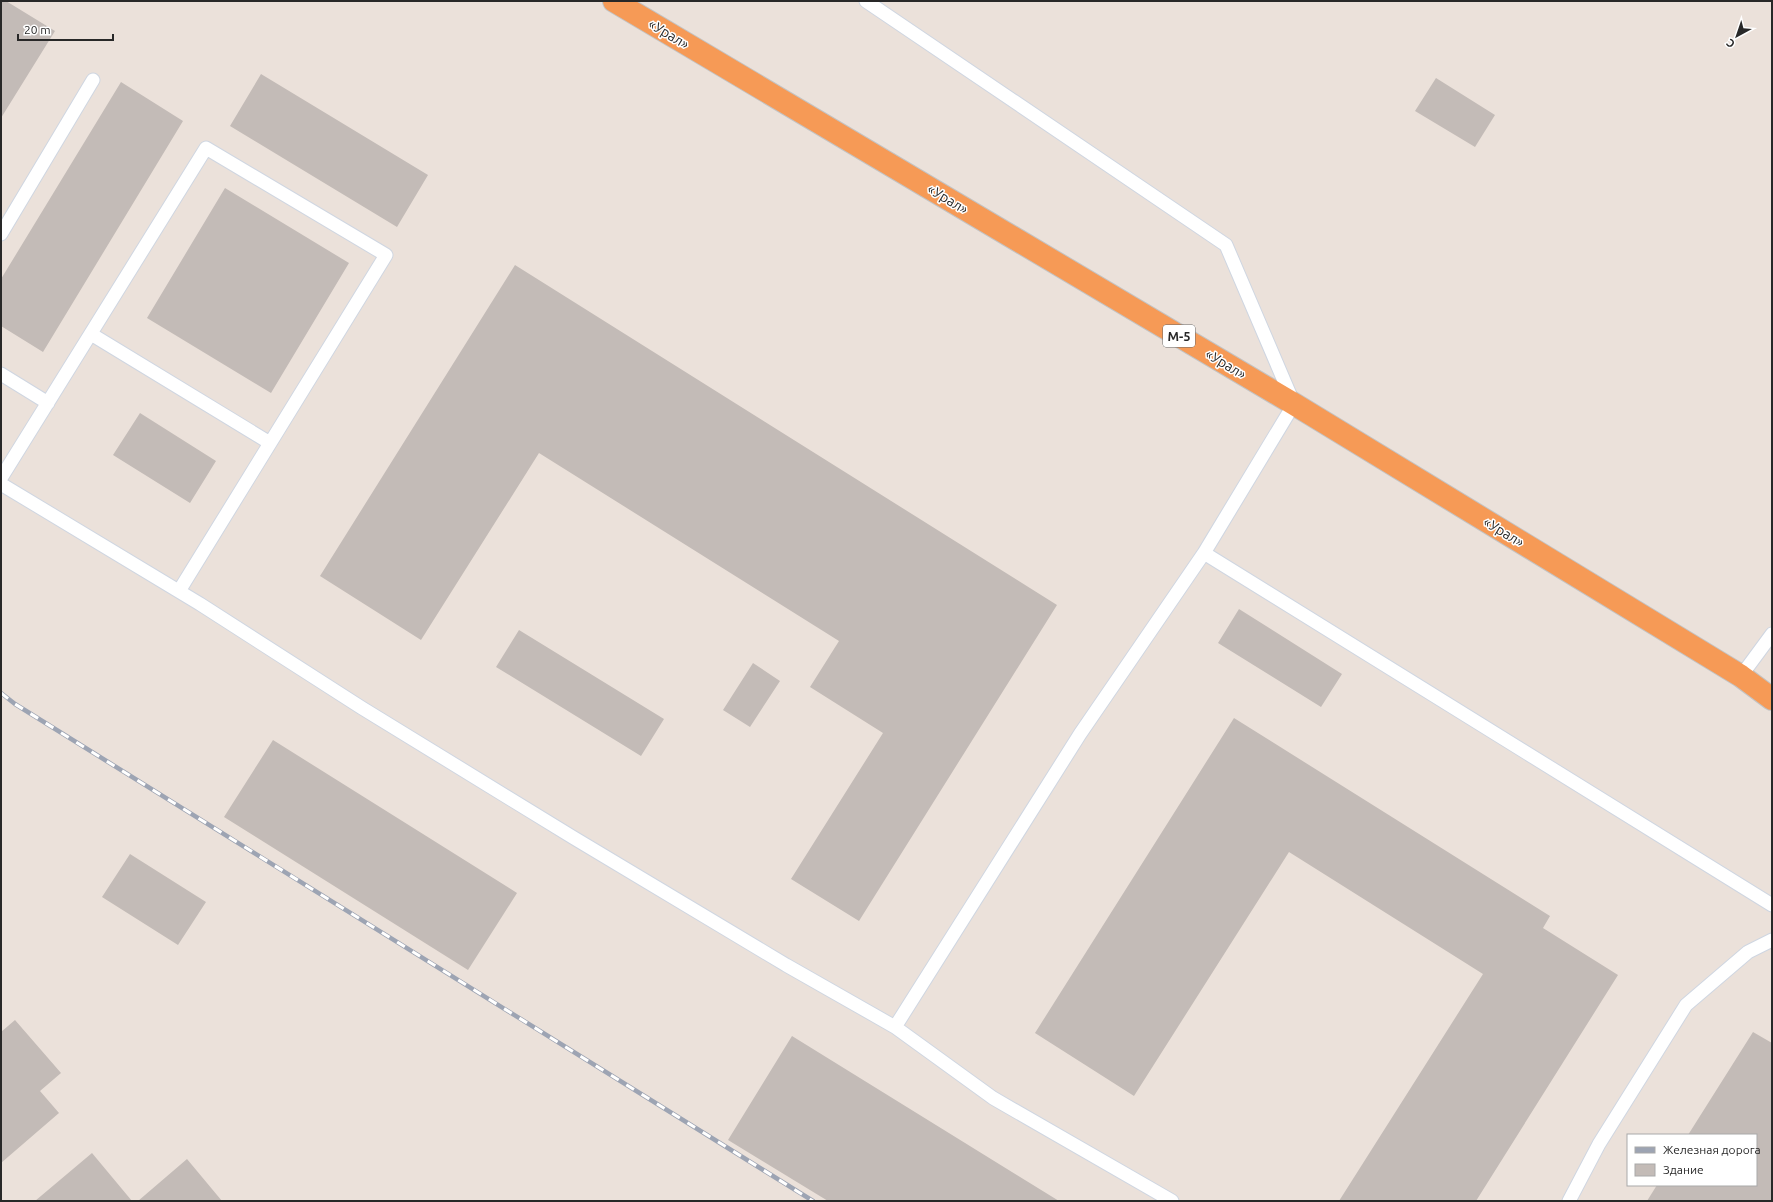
<svg xmlns="http://www.w3.org/2000/svg" width="1773" height="1202" font-family="Ubuntu,sans-serif">
<rect width="100%" height="100%" fill="#ebe1da"/>
<path fill="#c3bbb7" d="M1,1h5l49,30 -54,87z
M261,74l167,101 -31,52 -167,-101z
M1436,78l59,37 -20,32 -60,-36z
M121,82l62,39 -140,231 -42,-26v-47z
M225,188l124,75 -78,130 -124,-75z
M515,265l542,340 -198,316 -68,-42 92,-146 -73,-46 29,-46 -300,-188 -118,187 -101,-64z
M140,413l76,48 -26,42 -77,-48z
M1239,609l103,65 -21,33 -103,-64z
M519,630l145,89 -23,37 -145,-89z
M753,663l27,18 -30,46 -27,-17z
M1234,718l316,198 -7,12 75,47 -142,226h-137l144,-227 -194,-122 -155,244 -99,-63z
M273,740l244,153 -49,77 -244,-153z
M130,854l76,48 -28,43 -76,-48z
M15,1020l46,53 -21,18 19,22 -58,50v-131z
M1753,1032l19,11v158h-125l10,-16h99v-50h-68z
M792,1036l267,165h-231l-100,-61z
M92,1153l40,48h-97z
M187,1159l35,42h-84z"/>
<g fill="none" stroke-linecap="round" stroke-linejoin="round">
<defs>
<path id="service" d="M866,1l360,244 68,159 -90,149 568,352
M1,234l92,-154
M91,334l179,109
M1,374l47,29
M1,478l205,-330 180,107 -207,336
M1,484l199,120 162,104 212,130 212,127 109,62 98,71 179,103
M1741,676l31,-42
M895,1027l185,-293 124,-181
M1569,1201l30,-57 87,-139 62,-53 24,-12"/>
<path id="trunk" d="M614,1l680,403 447,272 31,23"/>
</defs>
<use href="#service" stroke="#cfd6e1" stroke-width="15"/>
<use href="#trunk" stroke="#c3c3c3" stroke-width="24"/>
<use href="#service" stroke="#fff" stroke-width="13"/>
<use href="#trunk" stroke="#f69a56" stroke-width="22"/>
<defs>
<path id="rail" d="M1,693l14,11 798,497"/>
</defs>
<use href="#rail" stroke="#9da4b3" stroke-width="4.5"/>
<use href="#rail" stroke="#fff" stroke-width="3" stroke-dasharray="9" stroke-linecap="butt"/>
</g>
<g text-anchor="middle" stroke-width="3" stroke-linejoin="round" paint-order="stroke">
<rect fill="#fff" stroke="#686868" stroke-width="1" x="1163" y="325" width="32" height="22" rx="3"/>
<g font-size="13" font-weight="bold" fill="#282828">
<text x="1179" y="341">М-5</text>
</g>
<g font-size="14" fill="#282828" stroke="#fff">
<text transform="translate(669 34) rotate(31)" y="5">«Урал»</text>
<text transform="translate(948 199) rotate(31)" y="5">«Урал»</text>
<text transform="translate(1226 364) rotate(31)" y="5">«Урал»</text>
<text transform="translate(1504 532) rotate(31)" y="5">«Урал»</text>
</g>
</g>
<rect width="1773" height="1202" fill="none" stroke="#282828" stroke-width="4"/>
<rect x="1627" y="1134" width="130" height="52" fill="#ffffff" stroke="#a9a9a9"/>
<rect x="1635" y="1147" width="20" height="6" fill="#9da4b3" stroke="#a9a9a9"/>
<text x="1663" y="1154" font-size="12" fill="#282828">Железная дорога</text>
<rect x="1635" y="1164" width="20" height="12" fill="#c3bbb7" stroke="#a9a9a9"/>
<text x="1663" y="1174" font-size="12" fill="#282828">Здание</text>
<g transform="translate(1737 36) rotate(220)" stroke="#ffffff" stroke-width="3" paint-order="stroke">
<path d="M0-3L7 15L0 10L-7 15Z" fill="#282828"/>
<text y="-6" font-size="11" font-weight="bold" text-anchor="middle" fill="#282828">С</text>
</g>
<path d="M18 34v6h95v-6" fill="none" stroke="#282828" stroke-width="2"/>
<text x="24" y="34" font-size="12" fill="#282828" stroke="#ffffff" stroke-width="3" paint-order="stroke">20 m</text>
</svg>
